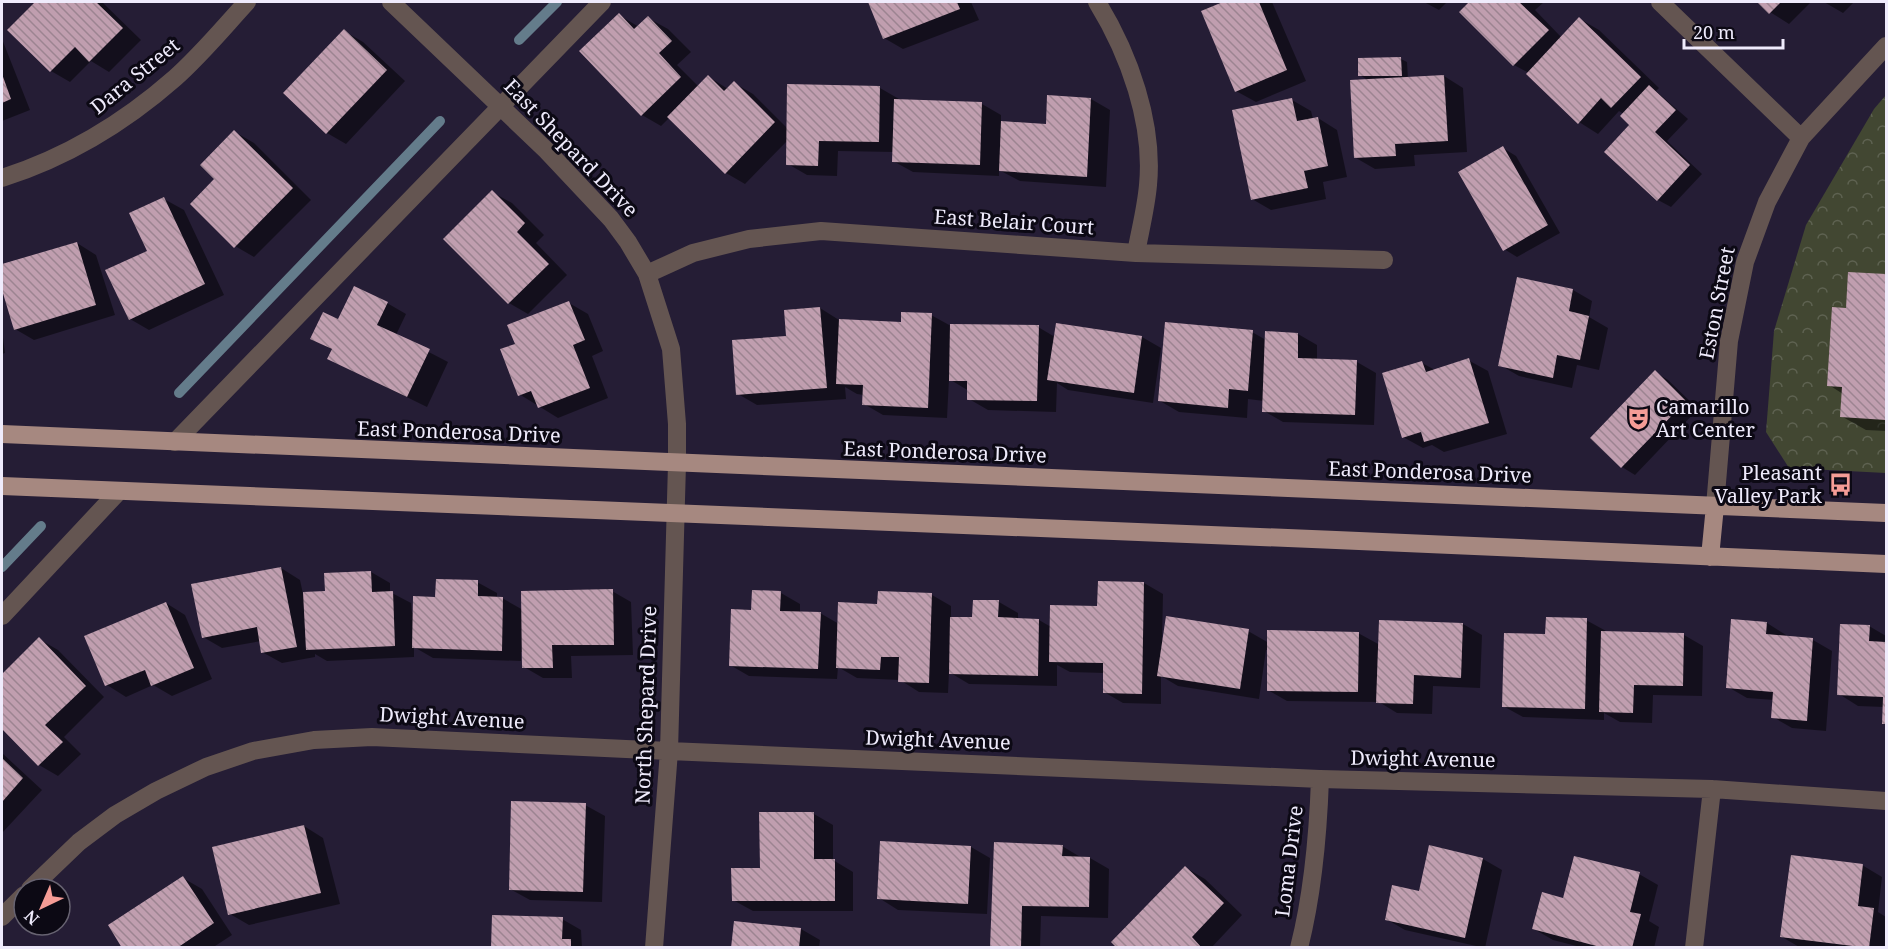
<svg xmlns="http://www.w3.org/2000/svg" width="1888" height="949" font-family="'Noto Serif',serif">
<defs>
<pattern id="park-crowns" width="20" height="18" patternUnits="userSpaceOnUse" patternTransform="scale(1.5)"><rect width="20" height="18" fill="#424732"/><path d="M2 6a3 3 0 1 1 6 0M12 15a3 3 0 1 1 6 0" fill="none" stroke="#5e6251"/></pattern>
<pattern id="building-back-hatch" width="6" height="6" patternUnits="userSpaceOnUse" patternTransform="scale(1.5)"><rect width="6" height="6" fill="#c09eaf"/><path d="M-1 5l2 2M0 0l6 6M5-1l2 2" fill="none" stroke="#9c8491"/></pattern>
</defs>
<rect width="100%" height="100%" fill="#251d35"/>
<path fill="url(#park-crowns)" d="M1886,95v378l-97,-5 -23,-36 8,-101 32,-106 68,-116z"/>
<path fill="#0007" d="M37,2h65l39,38 -32,32 -18,-11 -21,21 -19,-11 -42,-41z
M869,2h102l8,18 -76,29 -19,-11z
M1226,2h46l34,79 -50,21 -20,-11 -33,-79z
M1424,2h23l-8,8z
M1471,2h73l-9,8 27,28 18,-19 19,11 60,58 -3,3 32,28 -21,22 35,33 -31,33 -13,-7 -26,-75 -8,-11 -5,-3 -21,23 -19,-12 -50,-49 -15,-8 -53,-53z
M1759,2h52l-22,22 -19,-12z
M1824,2h30l-11,11z
M619,15l20,12 9,-9 20,11 23,23 -14,13 22,22 10,-10 19,12 6,-6 19,11 35,35 92,-41 19,11v2l83,3 19,11v7l46,3 2,-28 42,2 19,11 -4,77 -86,-6 -21,-11v6l-86,-4 -20,-11 1,-9 -56,-1 -1,25 -30,-1 -19,-11v-24l-43,44 -19,-11 -56,-56 -9,9 -19,-11z
M344,31l19,11 42,39 -59,63 -19,-11z
M2,39l28,71 -28,11z
M1401,59l6,3 1,17 36,-3 19,12 4,64 -53,3 1,11 -40,3 -19,-11 13,-77 -9,-6z
M1292,100l19,11 2,8 5,-1 19,12 10,47 -24,5 3,17 -55,11 -19,-11z
M235,132l19,11 57,57 -57,57 -19,-11 -18,-67z
M1503,148l13,8 44,77 -43,24 -13,-8z
M492,192l20,11 32,32 -8,8 31,32 -39,39 -19,-11z
M164,199l20,11 40,85 -75,35 -19,-11z
M77,243l19,12 19,60 -81,25 -19,-11 -13,-44v-19z
M1849,273l37,3v155l-20,-1 -25,-14 2,-22 -14,-9 18,-75z
M1518,279l55,11 19,11 -3,16 19,11 -9,42 -22,-5 -5,23 -53,-12 -19,-11z
M387,303l19,11 -10,21 52,27 -21,45 -98,-48 4,-9 -21,-11z
M569,303l19,11 15,37 -11,5 16,42 -50,20 -39,-24 -2,-49z
M820,308l19,12 64,4 28,-9 20,11 87,1 17,10 2,-12 85,12 19,11 -8,55 -85,-13 -11,-7 -1,29 -68,-2 -19,-11v-8l-20,-12 -2,39 -64,-3 -19,-11v-9l-7,-1 -12,-7 1,12 -89,6 -19,-11 49,-56 -2,-27z
M2,330l3,23 -3,1z
M1252,332l14,8 32,-6 19,11v15l40,2 19,11 -2,52 -91,-3 -19,-11v-10l-16,-2 -1,19 -68,-6 -19,-11z
M1468,360l20,11 19,63 -63,18 -12,-7 -9,3 -20,-11 19,-74 13,7z
M1655,372l13,8 30,29 -63,66 -13,-8 -30,-29z
M281,568l19,12 3,14 24,-2 44,-20 19,11v9l21,11 1,10 25,-15 40,-16 20,11v5h5l21,12 89,-19 19,11 2,53 -62,1 1,22h-29l-19,-11 -1,-15h-2v9l-88,-3 -19,-11v10l-87,4 -12,-7v3l-33,6 -20,-11 -1,-11 -39,7 -19,-11z
M1144,583l19,11 -1,47 86,-10 21,12 89,-10 22,12 83,-21 19,11 -2,53 -47,-2 -1,28 -35,-1 -18,-11 -92,-1 -19,-11v-40h-2l-7,49 -81,-13 -17,-10v28l-38,-1 -19,-11 1,-19 -35,-1 -13,-7v21l-88,-2 -20,-12 -1,21 -29,-1 -19,-12 -43,-2 -19,-11 -1,12 -88,-3 -19,-11 23,-54 28,-18 19,11v9h20l19,11 40,-19 53,-10 19,11v12l23,1 25,-17 19,11v6l21,1 12,7 48,-20z
M166,603l19,12 27,64 -40,17 -19,-11 -27,12 -19,-12z
M1586,620l20,11v2l78,2 19,11 -1,50 -49,-1 -1,28 -32,-1 -16,-9v7l-81,-3 -20,-11 44,-70z
M1767,623l19,12v2l27,3 19,11 -6,80 -34,-3 -19,-11 1,-17 -27,-2 -19,-11z
M1869,626l17,10v89l-2,-2v-16l-26,-1 -19,-12z
M39,639l19,11 46,47 -40,40 17,17 -23,22 -19,-11 -37,-39v-50z
M2,753l40,37 -40,43z
M585,805l20,11 -3,86 -72,-2 -20,-11z
M814,814l19,11v35l20,12v39h-100l-20,-11z
M304,826l19,12 17,66 -91,21 -19,-11z
M881,842l90,5 19,11 -3,56 -89,-4 -19,-12z
M1062,846l20,12h8l19,11 -1,49 -67,-2 -1,32h-48z
M1430,847l53,12 19,11 -17,78 -80,-18 -19,-11 34,-26z
M1862,865l20,12 -4,35 8,5v31h-85l-19,-11z
M1186,868l19,11 37,36 -31,33h-92z
M1639,874l19,11 -9,36 10,6 -5,21h-70l-31,-8 -19,-11 30,-29z
M183,878l19,11 30,46 -20,13h-88z
M562,919l19,11 1,18h-90z
M801,929l19,11 -1,8h-86z"/>
<g fill="none" stroke-linecap="round" stroke-linejoin="round">
<path stroke="#647c8b" stroke-width="10" d="M519,40l38,-38
M179,393l261,-272
M2,567l39,-41"/>
</g>
<path fill="url(#building-back-hatch)" d="M35,2h61l27,26 -34,34 -14,-15 -25,25 -43,-42z
M868,2h89l3,7 -77,30z
M1223,2h36l28,68 -52,22 -34,-81z
M1469,2h50l30,28 -36,36 -54,-54z
M1757,2h24l-12,12z
M619,13l15,16 14,-13 24,25 -13,12 22,24 -40,39 -62,-65z
M1579,17l62,60 -30,31 -10,-10 -23,26 -52,-50z
M344,29l43,41 -61,64 -43,-41z
M1401,57l1,19h-44v-18z
M2,74l9,25 -9,4z
M708,75l16,16 10,-10 41,41 -50,52 -58,-57z
M1444,75l4,66 -53,3 1,12 -42,2 -4,-78z
M787,84l93,2 -1,56 -60,-1 -1,25 -32,-1z
M1649,85l27,25 -21,22 35,33 -33,36 -53,-49 25,-27 -9,-9z
M1047,95l44,3 -4,79 -88,-6 2,-50 45,3z
M1292,98l5,23 21,-4 10,49 -24,5 4,17 -57,12 -19,-90z
M894,99l88,3 -2,63 -88,-3z
M234,130l59,58 -59,60 -44,-44 24,-25 -14,-14z
M1503,146l45,79 -45,26 -45,-79z
M492,190l33,33 -8,9 32,32 -41,40 -65,-65z
M164,197l41,87 -76,36 -24,-50 42,-19 -18,-38z
M77,242l19,63 -82,25 -12,-40v-26z
M1848,272l38,2v146l-46,-3 2,-30 -15,-1 5,-79 14,1z
M1517,277l56,12 -4,22 20,5 -9,44 -23,-5 -4,23 -55,-12z
M354,286l34,16 -11,23 53,24 -23,48 -80,-38 5,-10 -22,-10 13,-27 15,7z
M569,301l16,39 -12,5 17,43 -52,20 -7,-17 -13,5 -18,-47 15,-5 -8,-19z
M820,307l7,81 -91,7 -4,-55 54,-4 -2,-26z
M901,312l31,1 -4,95 -66,-3 1,-20 -27,-1 3,-65 62,3z
M1165,322l88,8 -5,61 -19,-2 -1,19 -70,-7z
M1056,323l86,13 -8,57 -87,-13z
M950,324l89,1 -2,76 -70,-1v-19h-18z
M1265,331l33,2v25l59,2 -2,55 -93,-3z
M1469,358l20,65 -65,19 -3,-10 -19,6 -20,-65 40,-12 4,11z
M1655,370l31,31 -65,67 -31,-30z
M281,567l16,80 -36,6 -4,-26 -55,11 -11,-54z
M371,571l1,21 21,-1 2,55 -89,4 -3,-58 22,-1 -1,-18z
M436,579l42,1v16l25,1 -1,54 -90,-3 1,-52 22,1z
M1098,581l46,1 -2,112 -39,-1v-30l-54,-1 1,-57 47,1z
M613,589l1,56h-62l1,23h-31l-1,-77z
M752,590l29,1 -1,20 41,1 -3,57 -89,-3 2,-57 20,1z
M878,591l54,2 -3,90 -31,-1 1,-25h-18l-1,13 -44,-2 2,-66 39,2z
M973,600h26l-1,17 41,2 -1,57 -89,-2 1,-57h22z
M166,602l28,66 -43,18 -6,-16 -40,16 -21,-50z
M1166,616l83,13 -9,60 -83,-13z
M1546,617l41,1 -2,91 -83,-2 2,-74 41,1z
M1731,619l36,3 -1,12 47,4 -6,83 -36,-3 2,-26 -47,-4z
M1379,620l84,3 -2,55 -47,-3 -1,29 -37,-1z
M1840,624l30,1 -1,16 17,1v82h-4l1,-27 -46,-2z
M1267,630l92,2 -1,60 -91,-1z
M1601,631l83,2 -1,53 -49,-1 -1,28 -34,-1z
M39,637l47,49 -41,39 18,17 -25,24 -36,-37v-55z
M2,758l21,20 -21,24z
M511,801l75,2 -3,89 -74,-2z
M759,812h55v47h21v42h-103l-1,-33h29z
M304,825l17,68 -93,22 -16,-68z
M880,841l91,5 -3,58 -91,-5z
M994,842l69,3 -1,11 28,1 -1,50 -67,-1 -1,42h-31z
M1429,845l54,13 -18,80 -80,-18 7,-35 27,6z
M1791,855l72,9 -5,42 16,2 -5,40 -89,-11z
M1574,856l66,16 -10,40 11,2 -9,34h-28l-72,-19 10,-37 21,6z
M1185,866l39,37 -32,34 10,11h-85l-6,-6z
M183,876l31,47 -37,25h-55l-14,-23z
M492,915l71,2 -1,22h9v9h-80z
M734,921l67,7 -2,20h-68z"/>
<g fill="none" stroke-linecap="round" stroke-linejoin="round">
<path stroke="#645551" stroke-width="18" d="M391,2l156,149 64,68 17,23 19,32 24,75 6,75v40l-8,287 -15,197
M1097,2c32,52 57,121 51,183 -2,23 -8,46 -12,68
M1660,2l141,136
M2,178c63,-20 123,-56 173,-100 26,-23 49,-51 72,-76
M647,274l46,-21 56,-14 72,-8 315,22 248,7
M175,442l427,-440
M1715,506l14,-165 16,-79 22,-60 34,-64 85,-92
M2,616l117,-125
M30,889l49,-47 36,-27 41,-24 50,-24 47,-16 61,-11 58,-3 297,14 651,28 392,10 174,12
M2,917l22,-22
M1299,948c14,-55 19,-112 21,-169
M1694,948l18,-159"/>
<path stroke="#a68880" stroke-width="18" d="M2,434l1884,79
M2,486l1334,54 550,24
M1710,557l5,-51"/>
</g>
<defs>
<symbol id="theatre-bare" viewBox="-9 -9 18 18"><path d="M-5-5.5Q0-4 5-5.5V0Q5 5 0 6Q-5 5-5 0ZM-3.3-2.5H-1v1.5H-3.3ZM1-2.5H3.3v1.5H1ZM-2.8 1Q0 5.5 2.8 1Z" fill="#f59c96" stroke="#0c0914" stroke-width="2.5" paint-order="stroke"/></symbol>
<symbol id="bus-bare" viewBox="-9 -9 18 18"><path d="M-5-6H5V4H4V6H2V4H-2V6H-4V4H-5ZM-3.5-4V0h7V-4ZM-3.5 1.2v1.5H-2V1.2ZM2 1.2v1.5H3.5V1.2Z" fill="#f59c96" stroke="#0c0914" stroke-width="2.5" paint-order="stroke"/></symbol>
</defs>
<g fill-rule="evenodd">
<use href="#theatre-bare" x="1622" y="402" width="33" height="33"/>
<use href="#bus-bare" x="1824" y="468" width="33" height="33"/>
</g>
<g text-anchor="middle" stroke-width="6" stroke-linejoin="round" paint-order="stroke">
<g font-size="20" fill="#efebfc" stroke="#0c0914">
<text transform="translate(135 76) rotate(-39)" y="7">Dara Street</text>
<text transform="translate(571 148) rotate(46)" y="7">East Shepard Drive</text>
<text transform="translate(1014 222) rotate(4)" y="7">East Belair Court</text>
<text transform="translate(1717 303) rotate(-79)" y="7">Eston Street</text>
<text transform="translate(459 432) rotate(2)" y="7">East Ponderosa Drive</text>
<text transform="translate(945 452) rotate(2)" y="7">East Ponderosa Drive</text>
<text transform="translate(1430 472) rotate(2)" y="7">East Ponderosa Drive</text>
<text transform="translate(646 705) rotate(-88)" y="7">North Shepard Drive</text>
<text transform="translate(452 718) rotate(3)" y="7">Dwight Avenue</text>
<text transform="translate(938 740) rotate(2)" y="7">Dwight Avenue</text>
<text transform="translate(1423 759) rotate(1)" y="7">Dwight Avenue</text>
<text transform="translate(1289 861) rotate(-83)" y="7">Loma Drive</text>
</g>
<g font-size="20" fill="#efebfc" stroke="#0c0914" text-anchor="start">
<text x="1656" y="414">Camarillo<tspan x="1656" dy="23">Art Center</tspan></text>
<text x="1822" y="480" text-anchor="end">Pleasant<tspan x="1822" dy="23">Valley Park</tspan></text>
</g>
</g>
<rect width="1888" height="949" fill="none" stroke="#efebfc" stroke-width="6"/>
<g transform="translate(42 907) rotate(224)"><circle r="28" fill="#0c0914" stroke="#676371" stroke-width="1.5"/>
<path d="M0-4.5L10 22L0 15L-10 22Z" fill="#f59c96"/>
<text y="-9" font-size="16" font-weight="bold" text-anchor="middle" fill="#efebfc">N</text>
</g>
<path d="M1684 39v9h99v-9" fill="none" stroke="#efebfc" stroke-width="3"/>
<text x="1693" y="39" font-size="18" fill="#efebfc" stroke="#0c0914" stroke-width="4.5" paint-order="stroke">20 m</text>
</svg>
